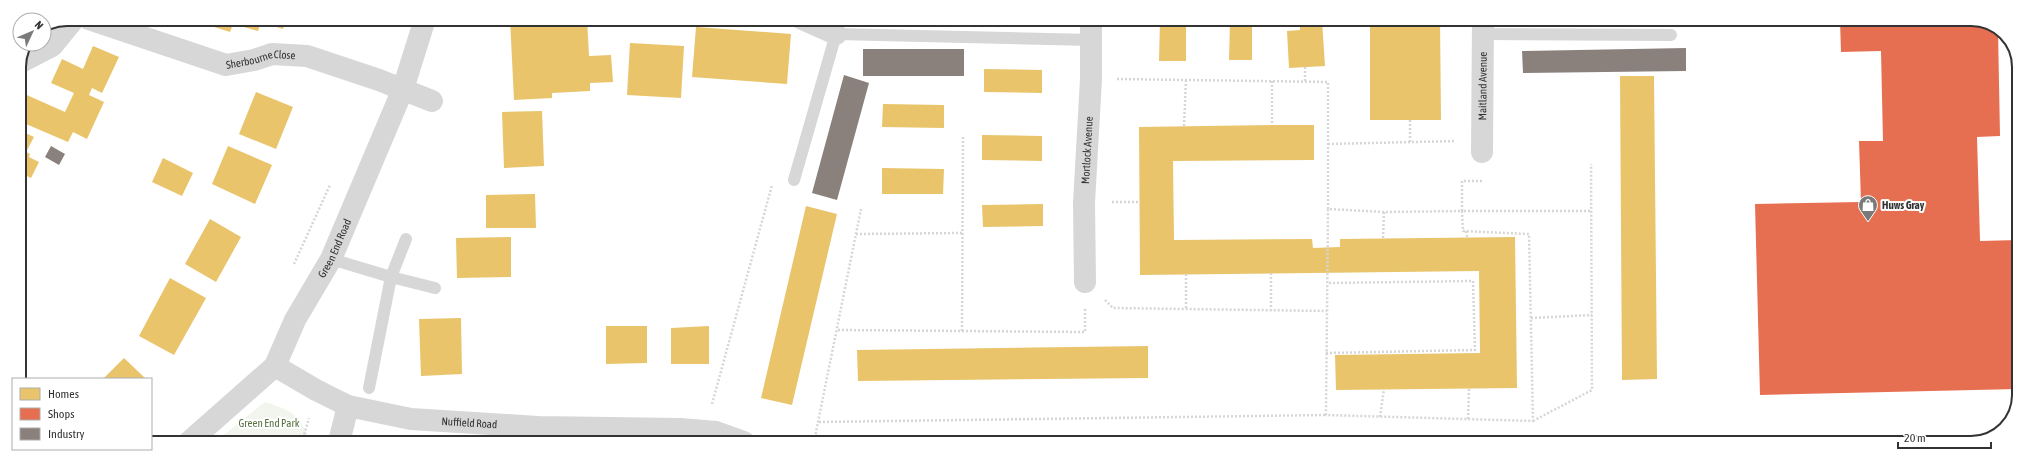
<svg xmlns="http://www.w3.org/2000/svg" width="2038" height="462" font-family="'Asap Condensed',sans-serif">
<rect width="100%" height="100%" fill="#fff"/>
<path fill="#f1f5ed" d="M265,402c29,9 33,12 46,40h-96z"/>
<path fill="#e9c46a" d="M213,19h73l-3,10 -22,-7 -3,9 -25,-7 -3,8 -19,-6z
M510,19h77l2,37 22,-1 2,27 -23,1v8l-38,2v5l-38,2z
M1160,20h26v41h-27z
M1230,20h22v40h-23z
M1300,20h22l3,46 -36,2 -2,-37 13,-1z
M1370,20h70l1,100h-71z
M696,27l95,7 -4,50 -95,-7z
M630,43l54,3 -3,52 -54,-3z
M93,46l26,11 -17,36 -10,-5 -3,7 15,7 -17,37 -14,-7 -5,10 -49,-21 1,-29 45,20 9,-19 -23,-10 11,-24 21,10z
M984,69l58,1v23l-58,-1z
M1620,76h34l3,303 -35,1z
M256,92l37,15 -17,42 -37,-15z
M883,104l61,1v23l-62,-1z
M542,111l2,55 -40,2 -2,-56z
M1272,125h42v35l-141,1 1,79 138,-1 1,9 27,-1v-8l175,-2 2,151 -181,2 -1,-35 145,-2 -1,-82 -339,4 -1,-148z
M19,130l15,7 -8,15 4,2 -1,3 10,5 -8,16 -10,-5 -2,3z
M982,135l60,1v25l-60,-1z
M228,146l44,19 -17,39 -43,-20z
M163,158l30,15 -11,23 -30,-14z
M882,168l62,1 -1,25h-61z
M535,194l1,34h-50v-33z
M1043,204v22l-60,1 -1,-22z
M806,206l31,8 -45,191 -31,-7z
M210,219l31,18 -25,45 -31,-18z
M511,237v40l-54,1 -1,-40z
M170,278l36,20 -32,57 -35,-19z
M461,318l1,56 -41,2 -2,-57z
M606,326h41v37l-41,1z
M709,326v38h-38v-36z
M1148,346v32l-290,3 -1,-31z
M124,358l22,21h-43z"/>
<path fill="#e76f51" d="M1840,20h140l18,10 2,106 -23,1 3,104 38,-1v149l-258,6 -5,-191 106,-2 -2,-61h24l-2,-90 -40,1z"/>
<path fill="#8a817c" d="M1686,48v23l-163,2 -1,-22z
M863,49h101v27h-101z
M844,75l25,8 -32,117 -25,-7z
M51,146l14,8 -6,11 -14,-8z"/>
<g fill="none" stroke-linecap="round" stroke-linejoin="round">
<path stroke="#d6d6d6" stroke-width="2.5" stroke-dasharray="2 2" stroke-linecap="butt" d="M1305,67v15
M1117,79l211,3v127l56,3 78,-1 1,20 66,3 4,187 -207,-6 2,-206
M1272,81v44
M1410,120v22
M1184,126l2,-46
M1328,144l128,-3
M1482,181h-20v30h129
M1112,202h27
M1466,231l1,6
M856,234l107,-1
M1383,238l1,-26
M294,264l36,-79
M1271,273v37
M1186,274v35
M1105,300l8,8 214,3
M1531,318l61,-3
M838,330l247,2v-24
M962,331l1,-194
M1326,353l149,-3 -2,-69 -145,2
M712,404l60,-219
M1380,417l4,-28
M1468,419l1,-30
M1533,421l59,-31 -1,-226
M819,422l507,-7
M302,442l7,-24
M814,442l47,-233"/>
<path stroke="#d7d7d7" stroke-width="12" d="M1482,34l189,1
M794,180l42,-146 255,6
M331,259l60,18 44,11
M369,388l22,-111 15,-38"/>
<g stroke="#d7d7d7" stroke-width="22">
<path id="s1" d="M89,19l137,46 28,-5 18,-6 35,2 72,24 53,21"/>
<path d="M802,19l34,15"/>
<path d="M21,62l31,-16 22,-27"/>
<path id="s2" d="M1482,152l1,-132"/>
<path id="s3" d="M1085,282l-1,-79 7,-124v-60"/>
<path id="s4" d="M275,366l41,24 32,16 63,13 127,8 142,2 36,3 28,10"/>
<path d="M339,442l9,-36"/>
</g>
<path stroke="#d7d7d7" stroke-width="22" id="s5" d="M189,442l86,-76 20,-46 36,-61 72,-170 22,-70"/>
</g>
<defs>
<symbol id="shop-pin" viewBox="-11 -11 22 30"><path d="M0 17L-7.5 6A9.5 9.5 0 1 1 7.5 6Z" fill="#7a7a7a" stroke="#fff"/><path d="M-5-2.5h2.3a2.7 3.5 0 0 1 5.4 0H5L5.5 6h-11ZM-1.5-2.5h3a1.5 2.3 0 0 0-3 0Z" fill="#fff"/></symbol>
</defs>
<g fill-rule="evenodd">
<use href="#shop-pin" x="1857" y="194" width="22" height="30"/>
</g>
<g text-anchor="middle" stroke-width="4" stroke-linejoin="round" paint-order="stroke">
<g font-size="11" fill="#333" stroke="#fff">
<text dy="4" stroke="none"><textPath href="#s1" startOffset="180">Sherbourne Close</textPath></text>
<text dy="4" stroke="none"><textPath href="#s2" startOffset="66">Maitland Avenue</textPath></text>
<text dy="4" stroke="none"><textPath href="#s3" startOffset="132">Mortlock Avenue</textPath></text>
<text dy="4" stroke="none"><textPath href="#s5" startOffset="247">Green End Road</textPath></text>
<text dy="4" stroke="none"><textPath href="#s4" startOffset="206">Nuffield Road</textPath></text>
</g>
<g font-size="11" font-weight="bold" fill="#333" stroke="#fff" text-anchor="start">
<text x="1882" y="209">Huws Gray</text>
</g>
<g font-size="11" fill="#56703f" stroke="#fff">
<text x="269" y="427">Green End Park</text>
</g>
</g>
<path d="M0 0H2038V462H0ZM67 26H1971A41 41 0 0 1 2012 67V395A41 41 0 0 1 1971 436H67A41 41 0 0 1 26 395V67A41 41 0 0 1 67 26Z" fill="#fff" fill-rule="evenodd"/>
<path fill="none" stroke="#333" stroke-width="2" d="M67 26H1971A41 41 0 0 1 2012 67V395A41 41 0 0 1 1971 436H67A41 41 0 0 1 26 395V67A41 41 0 0 1 67 26Z"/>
<rect x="12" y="378" width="140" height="72" fill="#ffffff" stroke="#adadad"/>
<rect x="20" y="388" width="20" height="12" fill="#e9c46a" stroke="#adadad"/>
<text x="48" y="398" font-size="12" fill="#333333">Homes</text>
<rect x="20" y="408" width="20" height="12" fill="#e76f51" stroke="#adadad"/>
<text x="48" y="418" font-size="12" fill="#333333">Shops</text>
<rect x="20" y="428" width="20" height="12" fill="#8a817c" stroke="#adadad"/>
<text x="48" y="438" font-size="12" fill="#333333">Industry</text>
<g transform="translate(32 32) rotate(46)"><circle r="19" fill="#ffffff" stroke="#adadad"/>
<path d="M0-3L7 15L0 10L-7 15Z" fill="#7a7a7a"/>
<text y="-6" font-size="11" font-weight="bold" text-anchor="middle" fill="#333333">N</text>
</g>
<path d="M1898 442v6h93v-6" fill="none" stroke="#333333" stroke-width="2"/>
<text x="1904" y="442" font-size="12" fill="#333333" stroke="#ffffff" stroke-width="3" paint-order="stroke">20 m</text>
</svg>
